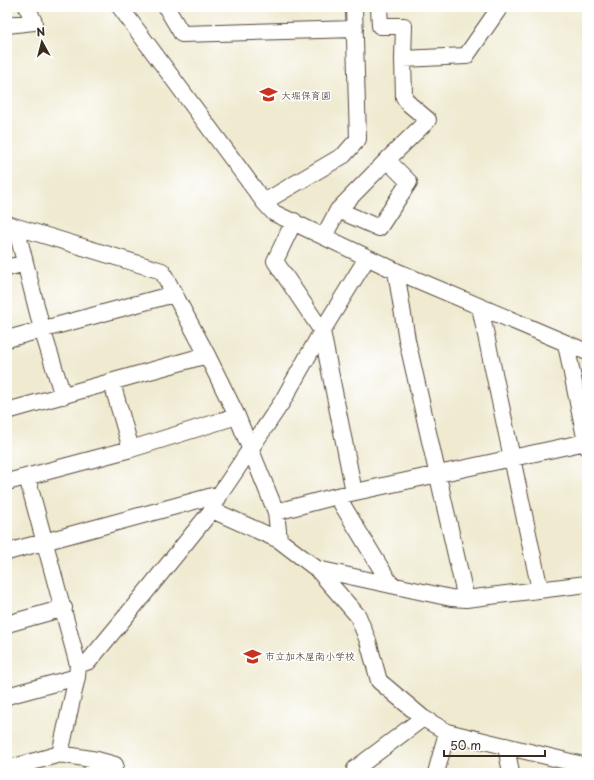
<svg xmlns="http://www.w3.org/2000/svg" width="594" height="780" font-family="'Playpen Sans','Klee One',sans-serif">
<rect width="100%" height="100%" fill="#fff"/>
<filter id="ink" filterUnits="userSpaceOnUse"><feTurbulence type="fractalNoise" baseFrequency=".025" numOctaves="2"/><feDisplacementMap in="SourceGraphic" scale="8" xChannelSelector="R" yChannelSelector="G"/><feConvolveMatrix kernelMatrix="1 2 1 2 8 2 1 2 1" color-interpolation-filters="sRGB"/></filter>
<filter id="wash" filterUnits="userSpaceOnUse"><feTurbulence type="fractalNoise" baseFrequency=".012" numOctaves="4" result="noise"/><feDisplacementMap in="SourceGraphic" scale="16" xChannelSelector="R" yChannelSelector="G"/><feGaussianBlur stdDeviation="0.9" result="paint"/><feColorMatrix in="noise" values="0 0 0 0 0 0 0 0 0 0 0 0 0 0 0 0 0 1.4 0 .05"/><feComposite in="paint" operator="in"/></filter>
<g filter="url(#wash)">
<rect width="100%" height="100%" fill="#efead0"/>
</g>
<g filter="url(#ink)">
<g fill="none" stroke-linecap="round" stroke-linejoin="round">
<defs>
<path id="minor" d="M120,7l144,195 10,11 122,58 191,81
M166,7l16,27 173,-5
M379,7l1,19h24l-1,33 63,-3 34,-49
M7,25l27,-3 -7,-15
M387,160l41,-40 -19,-16 -5,-7 -1,-38
M264,202l80,-47 14,-16 -4,-132
M294,221l-19,40 47,70 32,161
M7,224l155,47 45,84 30,61 39,96 3,28 38,29 41,47 10,25 11,40 44,37 24,14 140,34
M16,227l26,102 21,67
M324,236l14,-26 49,-50 22,22 -30,46 -41,-18
M7,268l18,-5
M396,271l11,69 59,259
M480,307l60,283
M7,339l167,-45
M566,344l21,103
M112,383l19,66
M7,411l200,-56
M27,477l51,188
M7,482l124,-33 106,-33
M337,496l54,89
M212,510l67,30
M276,512l61,-16 249,-54
M7,552l213,-58
M317,569l134,29 15,1 121,-15
M7,624l57,-16
M7,696l70,-19
M506,746l5,27
M60,754l17,-77 1,-12 11,-4 56,-68 67,-83 8,-16 62,-92 40,-71 45,-73
M97,760l18,5
M7,769l53,-15 37,6 -6,13
M355,773v-4l68,-51
M436,773l11,-41"/>
</defs>
<use href="#minor" stroke="#564739" stroke-width="18"/>
<use href="#minor" stroke="#fff" stroke-width="16"/>
</g>
</g>
<defs>
<symbol id="school-bare" viewBox="-9 -9 18 18"><path d="M0-5L7-2L0 1L-7-2ZM-4 1L0 2.5L4 1V4Q0 6-4 4Z" fill="#c8321e" stroke="#fff" stroke-width="2.5" paint-order="stroke"/></symbol>
</defs>
<g fill-rule="evenodd">
<use href="#school-bare" x="256" y="82" width="25" height="25"/>
<use href="#school-bare" x="240" y="644" width="25" height="25"/>
</g>
<g text-anchor="middle" stroke-width="3" stroke-linejoin="round" paint-order="stroke">
<g font-size="10" fill="#3b2a1e" stroke="#fff" text-anchor="start">
<text x="281" y="99">大堀保育園</text>
<text x="265" y="660">市立加木屋南小学校</text>
</g>
</g>
<rect width="594" height="780" fill="none" stroke="#fff" stroke-width="24"/>
<g transform="translate(42 42) rotate(353)" stroke="#ffffff" stroke-width="3" paint-order="stroke">
<path d="M0-3L7 15L0 10L-7 15Z" fill="#3b2a1e"/>
<text y="-6" font-size="11" font-weight="bold" text-anchor="middle" fill="#3b2a1e">N</text>
</g>
<path d="M444 750v6h101v-6" fill="none" stroke="#3b2a1e" stroke-width="2"/>
<text x="450" y="750" font-size="12" fill="#3b2a1e" stroke="#ffffff" stroke-width="3" paint-order="stroke">50 m</text>
</svg>
